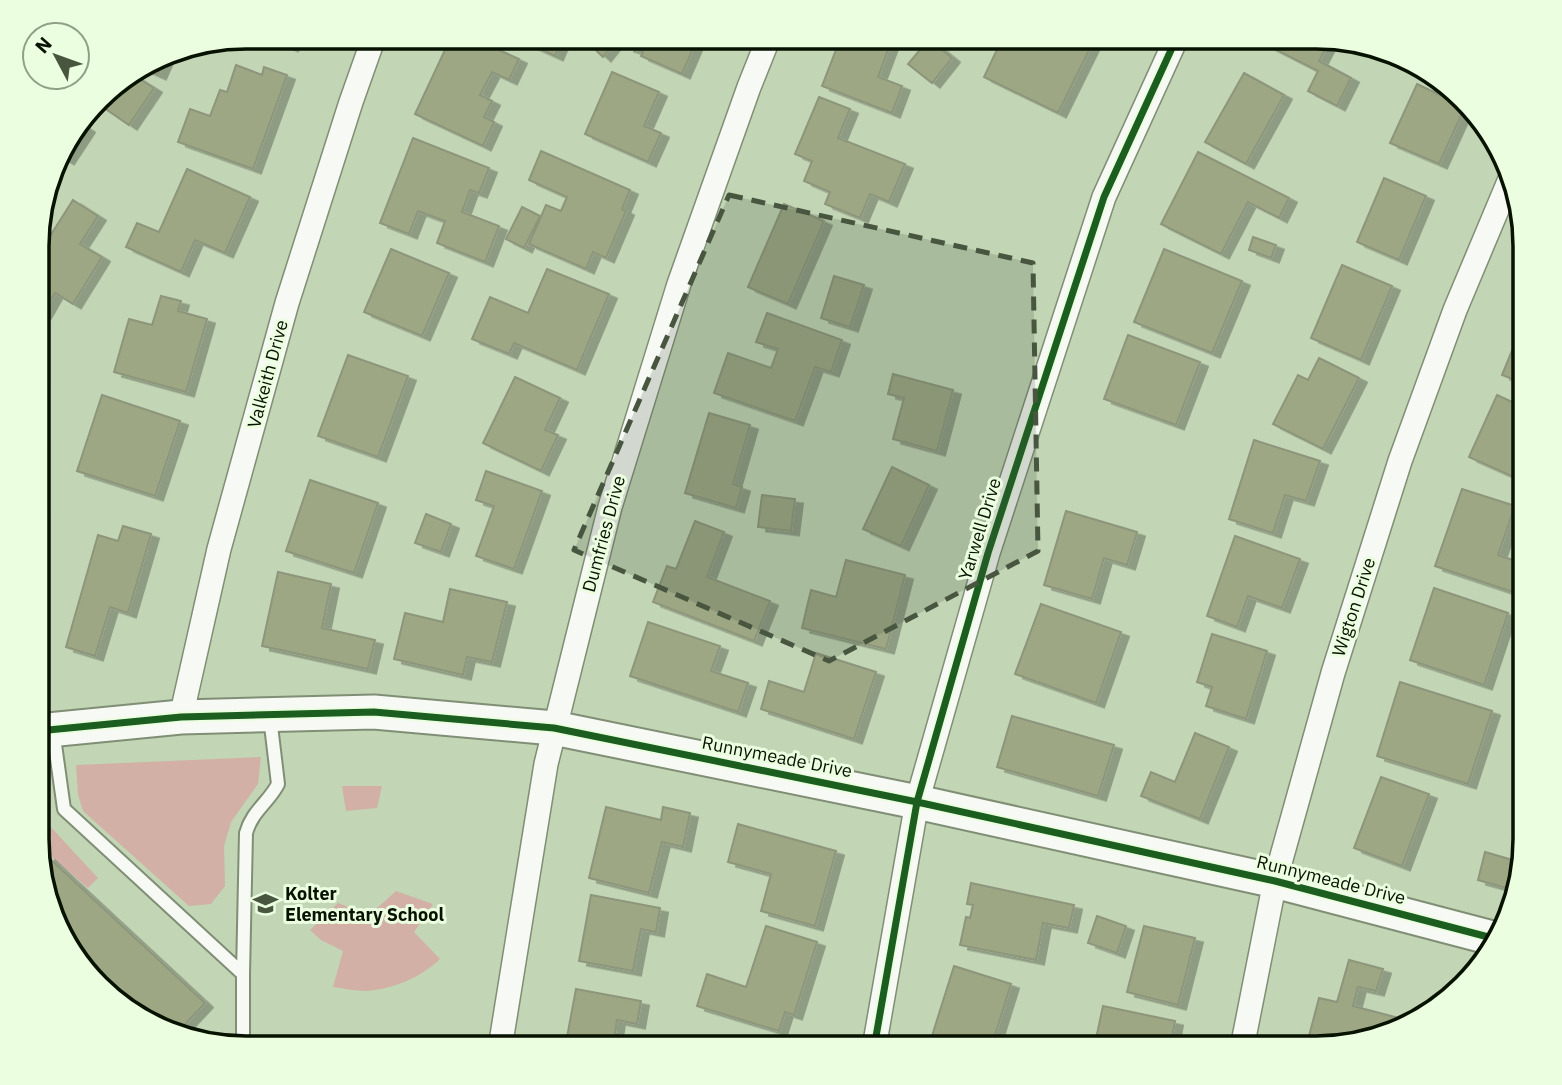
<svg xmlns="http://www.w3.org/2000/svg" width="1562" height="1085" font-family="'IBM Plex Sans',sans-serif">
<defs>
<filter id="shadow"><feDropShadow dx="8" dy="4.5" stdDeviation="0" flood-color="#0004"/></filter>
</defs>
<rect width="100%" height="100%" fill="#c2d5b4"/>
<path fill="#d3b0a5" d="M261,757l-3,27 -27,38 -7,24 1,40 -14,18 -22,2 -106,-95 -5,-16 -2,-30z
M38,771h3l5,51 52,56 -10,10 -43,-37 -7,7z
M342,786h40l-5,22 -31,3z
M396,891l37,13 -19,28 26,27c-20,19 -47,30 -74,32 -11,0 -23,-3 -33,-4l10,-36 -22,-11 -11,-10 28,-27c36,14 29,14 58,-12z"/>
<path fill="#9da784" stroke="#8d967b" stroke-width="2" filter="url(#shadow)" d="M268,37h26l-4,10z
M451,37h19l49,22 -10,21 -17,-8 -12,23 12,6 -8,16 10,5 -11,24 -68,-32z
M526,37h37l-8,19 -31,-14z
M582,37h116l-16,37 -41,-18 2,-4 -17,-5 1,-5 -8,-5 -16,20z
M841,37h52l-15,40 24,9 -10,27 -70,-27z
M1003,37h79l11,5 -35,71 -74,-36z
M1251,37l80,1 -12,23 32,17 -14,28 -29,-15 10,-20z
M929,39l23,19 -20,25 -24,-19z
M168,52l-10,23 -16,-7 25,-15z
M236,65l26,10 2,-8 23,8 -34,94 -75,-27 12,-33 20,7 10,-26 7,2z
M612,72l47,20 -15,34 17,7 -13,29 -63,-28z
M1244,73l40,22 -38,69 -41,-22z
M132,74l22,14 -25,37 -32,-22 10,-13z
M1417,84l48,23 -26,57 -49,-21z
M819,97l31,12 -12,29 67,26 -16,38 -19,-8 -10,24 -35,-14 5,-12 -26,-11 8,-20 -17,-7z
M81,124l6,4 -21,32 -8,-5 1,-2z
M413,138l76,30 -10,25 -9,-3 -8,22 37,14 -14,36 -48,-19 8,-22 -27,-10 -9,23 -29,-11z
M541,151l89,39 -8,19 4,2 -20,47 -13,-6 -7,17 -57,-25 17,-39 15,6 6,-14 -38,-17z
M1198,152l91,46 -10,20 -31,-16 -27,52 -60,-30z
M187,169l63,28 -25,56 -30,-13 -14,32 -55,-25 11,-24 22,9z
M1384,178l42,18 -27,64 -42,-18z
M73,200l25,16 -18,28 22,13 -29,47 -18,-11 -12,21 -5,-3v-56z
M784,204l40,17 -36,83 -40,-17z
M522,207l18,9 -16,32 -18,-9z
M1253,237l23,8 -5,13 -22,-8z
M391,249l58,24 -27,63 -58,-24z
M1164,249l78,32 -30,72 -78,-31z
M1342,265l50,21 -31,74 -50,-22z
M547,269l62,25 -32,76 -63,-27 -5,11 -37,-15 18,-42 38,16z
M834,276l30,9 -14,42 -29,-9z
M161,296l20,5 -3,10 29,8 -21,73 -72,-20 15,-53 23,6z
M767,313l75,27 -11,32 -16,-5 -20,54 -81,-28 14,-40 43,15 7,-19 -22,-7z
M1525,319v65l-23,-9z
M1128,335l72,27 -24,63 -72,-26z
M348,355l60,21 -30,81 -60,-21z
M1319,358l40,20 -36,71 -50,-25 25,-49 10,5z
M893,374l60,16 -16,61 -44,-12 11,-41 -16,-4z
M515,377l45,21 -15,32 13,5 -17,36 -58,-28z
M102,395l78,26 -25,75 -78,-25z
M1497,395l28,13v74l-56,-25z
M709,413l41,12 -17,59 9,3 -6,21 -51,-15z
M1254,440l66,21 -14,40 -21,-6 -12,38 -44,-14z
M892,467l37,18 -28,61 -38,-17z
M486,471l56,20 -28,78 -38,-13 18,-50 -18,-6z
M310,480l68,23 -24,70 -68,-22z
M1462,489l53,17 -17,49 27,9v32l-90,-30z
M762,495l33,4 -4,32 -33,-4z
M1066,511l71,21 -10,33 -23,-7 -12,41 -48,-14z
M426,514l25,10 -10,28 -26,-9z
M695,521l29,11 -17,45 63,24 -16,40 -101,-39 14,-36 9,3z
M123,526l28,8 -23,79 -18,-6 -15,49 -29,-9 32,-112 20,6z
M1235,536l65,23 -18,49 -34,-12 -11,31 -30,-11z
M846,560l59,15 -19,74 -84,-21 9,-38 25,7z
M278,572l53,12 -9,44 53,12 -7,29 -106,-23z
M1434,588l74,25 -24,72 -74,-25z
M450,589l57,13 -15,60 -25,-5 -4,18 -69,-16 11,-46 38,9z
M1041,604l80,28 -25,71 -81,-29z
M648,622l72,24 -9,25 37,12 -10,29 -108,-36z
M1212,634l55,17 -21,68 -40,-13 6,-19 -15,-5z
M816,653l60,19 -22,67 -93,-30 8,-28 35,11z
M1400,682l92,29 -24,73 -91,-28z
M1012,716l102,29 -16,51 -101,-29z
M1195,733l34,14 -29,72 -59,-23 10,-24 24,10z
M1381,777l48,17 -27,72 -48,-18z
M606,807l55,13 2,-13 27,6 -7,34 -21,-5 -13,51 -60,-15z
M738,824l98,27 -21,75 -54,-15 10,-37 -43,-12z
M1485,852l38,11 -6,28 -39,-11z
M47,856l158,147 -30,32 -56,-30 -54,-62 -27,-77z
M971,883l103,22 -5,23 -26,-5 -7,37 -76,-15 6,-28 4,1 3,-13 -6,-1z
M591,895l69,13 -4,24 -15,-3 -8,42 -54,-10z
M1097,916l29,10 -9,27 -29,-10z
M766,926l51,16 -23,73 -9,-3 -6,19 -82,-25 10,-32 39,13z
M1144,926l51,12 -17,67 -51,-13z
M1349,960l34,9 -7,22 -18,-4 -5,19 61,16 -5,4 -73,17 -27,-7 10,-38 18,4z
M954,966l57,18 -20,64h-31l-29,-9z
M576,989l65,12 -4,23 -20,-4 -4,26 12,2h-60z
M1103,1006l72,15 -5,27h-76z"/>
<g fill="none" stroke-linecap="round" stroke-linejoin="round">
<defs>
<path id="lane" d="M53,730l11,79 179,165 3,-141c6,-22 23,-31 32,-49l-8,-67
M243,974v74
M188,1034l5,6"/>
<path id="street" d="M181,717l38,-168 68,-246 64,-201 23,-65
M500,1048l46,-284 64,-257 69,-223 70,-197 20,-50
M874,1048l43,-246 71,-249 116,-356 73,-160
M1242,1048l33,-167 58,-208 67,-212 55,-151 55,-131"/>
<path id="secondary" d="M38,731l143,-14 193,-5 180,16 363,74 358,79 221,58"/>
</defs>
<use href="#lane" stroke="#808e75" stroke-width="16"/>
<use href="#street" stroke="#808e75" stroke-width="26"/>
<use href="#secondary" stroke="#808e75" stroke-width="37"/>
<use href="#lane" stroke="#f6f9f4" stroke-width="12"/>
<use href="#street" stroke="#f6f9f4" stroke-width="23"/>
<use href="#secondary" stroke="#f6f9f4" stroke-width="33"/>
<defs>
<path id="cycleway" d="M38,731l143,-14 193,-5 180,16 363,74 358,79 221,58
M874,1048l43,-246 71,-249 116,-356 73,-160"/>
</defs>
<use href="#cycleway" stroke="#ecfee0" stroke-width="11"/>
<use href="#cycleway" stroke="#1b5e20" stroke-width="7"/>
</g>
<path fill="#485640" fill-opacity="0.2" stroke="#485640" stroke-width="5" stroke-dasharray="14 9" stroke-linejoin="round" d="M729,195l304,68 5,288 -209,110 -255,-111z"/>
<defs>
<symbol id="school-bare" viewBox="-9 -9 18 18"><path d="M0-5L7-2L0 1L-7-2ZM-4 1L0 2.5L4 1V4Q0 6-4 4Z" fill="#485640" stroke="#ecfee0" stroke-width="2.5" paint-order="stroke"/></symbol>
</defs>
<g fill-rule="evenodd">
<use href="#school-bare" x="248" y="886" width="35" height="35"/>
</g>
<g text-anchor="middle" stroke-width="6" stroke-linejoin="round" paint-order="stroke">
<g font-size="18" fill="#071201" stroke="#ecfee0">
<text transform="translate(268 374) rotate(-75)" y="6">Valkeith Drive</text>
<text transform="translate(980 529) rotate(-73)" y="6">Yarwell Drive</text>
<text transform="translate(604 534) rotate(-75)" y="6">Dumfries Drive</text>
<text transform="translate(1354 607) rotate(-72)" y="6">Wigton Drive</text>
<text transform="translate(777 757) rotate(11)" y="6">Runnymeade Drive</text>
<text transform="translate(1331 880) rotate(14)" y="6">Runnymeade Drive</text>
</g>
<g font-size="18" font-weight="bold" fill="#071201" stroke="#ecfee0" text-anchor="start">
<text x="285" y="900">Kolter<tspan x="285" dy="21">Elementary School</tspan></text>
</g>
</g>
<path d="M0 0H1562V1085H0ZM246 49H1316A197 197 0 0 1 1513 246V839A197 197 0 0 1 1316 1036H246A197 197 0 0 1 49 839V246A197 197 0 0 1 246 49Z" fill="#ecfee0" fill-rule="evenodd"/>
<path fill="none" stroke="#071201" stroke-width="3.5" d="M246 49H1316A197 197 0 0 1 1513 246V839A197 197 0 0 1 1316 1036H246A197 197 0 0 1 49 839V246A197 197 0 0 1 246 49Z"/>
<g transform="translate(56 56) rotate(311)"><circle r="33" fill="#ecfee0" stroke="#90a087" stroke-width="2"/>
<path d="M0-5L12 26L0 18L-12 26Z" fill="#485640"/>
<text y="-10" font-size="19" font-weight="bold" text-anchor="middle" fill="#071201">N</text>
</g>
</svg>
